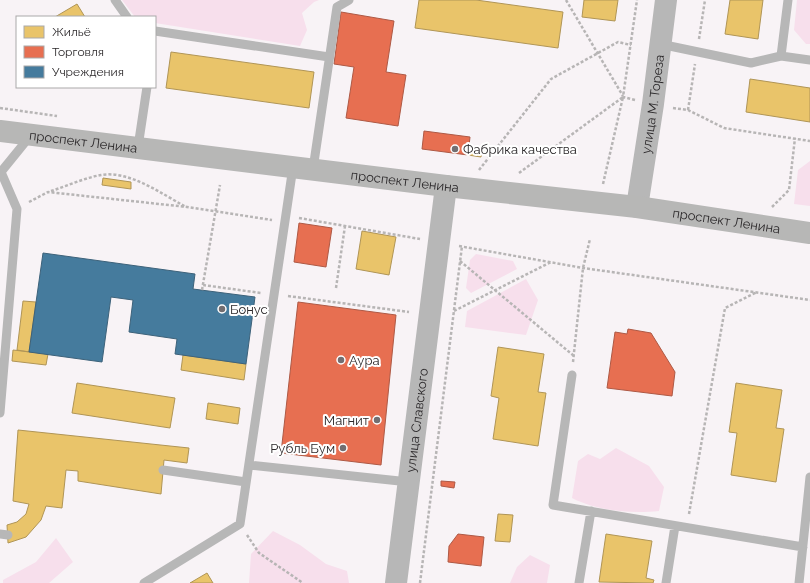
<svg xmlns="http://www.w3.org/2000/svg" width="810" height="583" font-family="Raleway,sans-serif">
<rect width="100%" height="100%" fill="#f8f3f6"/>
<path fill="#f7dfec" d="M122,0h197l-5,2 -12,11 5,17 -7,16 -145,-23v-6h-20z
M797,0h13v44h-4l-12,-14z
M810,161v45l-16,-2 4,-34z
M476,254l37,7 4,8 -46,24 -5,-5 4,-28z
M526,279l12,21 -12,35 -61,-8 2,-16z
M616,448l33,18 15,21 -5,24c-27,3 -62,0 -87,-13l6,-37 10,-7 12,5z
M273,531l27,14 26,19 21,7 2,12h-100l2,-29z
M56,538l17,24 -24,21h-46v-3l33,-18z
M530,555l20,10 -3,18h-37l7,-16z"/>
<path fill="#e9c46a" stroke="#b09556" d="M419,0h57l87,12 -5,36 -143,-20z
M584,0h34l-3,21 -33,-4z
M730,0h33l-5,39 -33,-5z
M77,4l8,13h-30z
M171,52l143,20 -5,36 -143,-20z
M750,79l60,9v34l-64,-10z
M469,146l13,2 -1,9 -13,-2z
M103,178l28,4v7l-29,-4z
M362,231l34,6 -7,38 -33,-6z
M23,301l13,1 -7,50 -12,-2z
M498,347l46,7 -6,38 8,1 -8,53 -45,-7 6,-41 -8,-2z
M13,350l35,4 -2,11 -34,-4z
M183,355l63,9 -2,16 -63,-10z
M77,383l98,15 -5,30 -98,-15z
M736,383l46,7 -6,38 8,1 -8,53 -45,-7 6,-42 -8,-1z
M208,403l32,5 -2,16 -32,-5z
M18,430l171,18 -2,15 -23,-3 -3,34 -83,-13v-10l-12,-1 -4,38 -16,-2 -5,14 -15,17 -18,6 -1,-18 10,-3 9,-8 3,-10 -16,-3z
M498,514l15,1 -3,27 -15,-1z
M606,534l46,7 -6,37 8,2 -1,3 -54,-1z
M207,573l6,10h-23z"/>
<path fill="#e76f51" stroke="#ae5945" d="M341,12l53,9 -8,51 20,3 -8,51 -52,-8 8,-51 -20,-3z
M424,131l46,6 -2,18 -46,-6z
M299,223l33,5 -6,39 -32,-5z
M298,302l98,13 -15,150 -100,-12z
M628,329l23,4 24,39 -3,24 -65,-8 8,-56 12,2z
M441,481l14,1 -1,6 -13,-2z
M458,534l26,3 -3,29 -33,-4 1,-16z"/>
<path fill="#457b9d" stroke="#3d627a" d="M43,253l152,21 -2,15 62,8 -9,67 -71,-10 2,-15 -48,-7 4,-32 -22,-3 -9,65 -73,-10z"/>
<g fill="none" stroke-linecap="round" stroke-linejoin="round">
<path stroke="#b7b5b5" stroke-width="2.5" stroke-dasharray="3 2" stroke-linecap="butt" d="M566,0l57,96
M699,39l6,-39
M635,100l-12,-3 14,-97
M0,108l57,8
M673,108l15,2 36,18 86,13
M688,110l7,-46
M479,170l72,-91 67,-37 13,3
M519,173l104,-76 -20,87
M51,191c16,-5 33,-13 50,-16 28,-5 61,19 85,32
M29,202l19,-10 139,15 85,13
M772,207l17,-17 6,-52
M299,218l121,21
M459,246l124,22 227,32
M460,261l114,95
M203,285l58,8
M336,288l9,-62
M202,290l18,-105
M288,296l121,16
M454,311l97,-49
M573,362l10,-94 7,-29
M689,514l36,-206 32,-16
M247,535l12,18 44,30
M420,583l42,-337"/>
<path stroke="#b7b7b7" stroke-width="9" d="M115,0l12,17
M788,0l-7,56 29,4
M155,31l174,26
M660,44l91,19 30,-7
M138,147l9,-60
M313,169l24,-162 12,-7
M572,375l-19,130 250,42
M0,413l17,-204 -16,-37 30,-37
M249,465l160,17
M163,470l83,12
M0,534l8,1
M144,583l96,-59 53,-357
M579,583l12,-72
M666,583l9,-57
M799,583l11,-106"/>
<g stroke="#b7b7b7" stroke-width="22">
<path id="s1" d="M637,207l16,-103 13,-104"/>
<path id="s2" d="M396,583l50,-397"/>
</g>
<path stroke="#b7b7b6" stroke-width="22" id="s3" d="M0,131l446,55 191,21 173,26"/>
</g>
<g fill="#726e71" stroke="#fff" stroke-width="1.5">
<circle cx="455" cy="149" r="4"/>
<circle cx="222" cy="309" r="4"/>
<circle cx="341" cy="360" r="4"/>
<circle cx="377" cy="420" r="4"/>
<circle cx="343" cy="448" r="4"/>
</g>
<g text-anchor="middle" stroke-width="4" stroke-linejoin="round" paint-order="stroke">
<g font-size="13" fill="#2a2729" stroke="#fff">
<text dy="5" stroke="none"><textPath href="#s1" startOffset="104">улица М. Тореза</textPath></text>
<text dy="5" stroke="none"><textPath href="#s3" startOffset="84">проспект Ленина</textPath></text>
<text dy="5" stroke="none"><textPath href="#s3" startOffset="408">проспект Ленина</textPath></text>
<text dy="5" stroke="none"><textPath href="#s3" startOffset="732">проспект Ленина</textPath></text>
<text dy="5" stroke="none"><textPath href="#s2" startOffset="164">улица Славского</textPath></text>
</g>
<g font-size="13" fill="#2a2729" stroke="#fff" text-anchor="start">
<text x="463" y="154">Фабрика качества</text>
<text x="230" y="314">Бонус</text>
<text x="349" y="365">Аура</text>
<text x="369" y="425" text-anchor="end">Магнит</text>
<text x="335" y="453" text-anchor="end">Рубль Бум</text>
</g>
</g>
<rect x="16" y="16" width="140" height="72" fill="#ffffff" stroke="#aaa9a9"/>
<rect x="24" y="26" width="20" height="12" fill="#e9c46a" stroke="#aaa9a9"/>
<text x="52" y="36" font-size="12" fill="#2a2729">Жильё</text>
<rect x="24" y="46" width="20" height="12" fill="#e76f51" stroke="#aaa9a9"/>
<text x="52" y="56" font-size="12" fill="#2a2729">Торговля</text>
<rect x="24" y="66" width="20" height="12" fill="#457b9d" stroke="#aaa9a9"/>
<text x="52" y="76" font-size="12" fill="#2a2729">Учреждения</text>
</svg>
